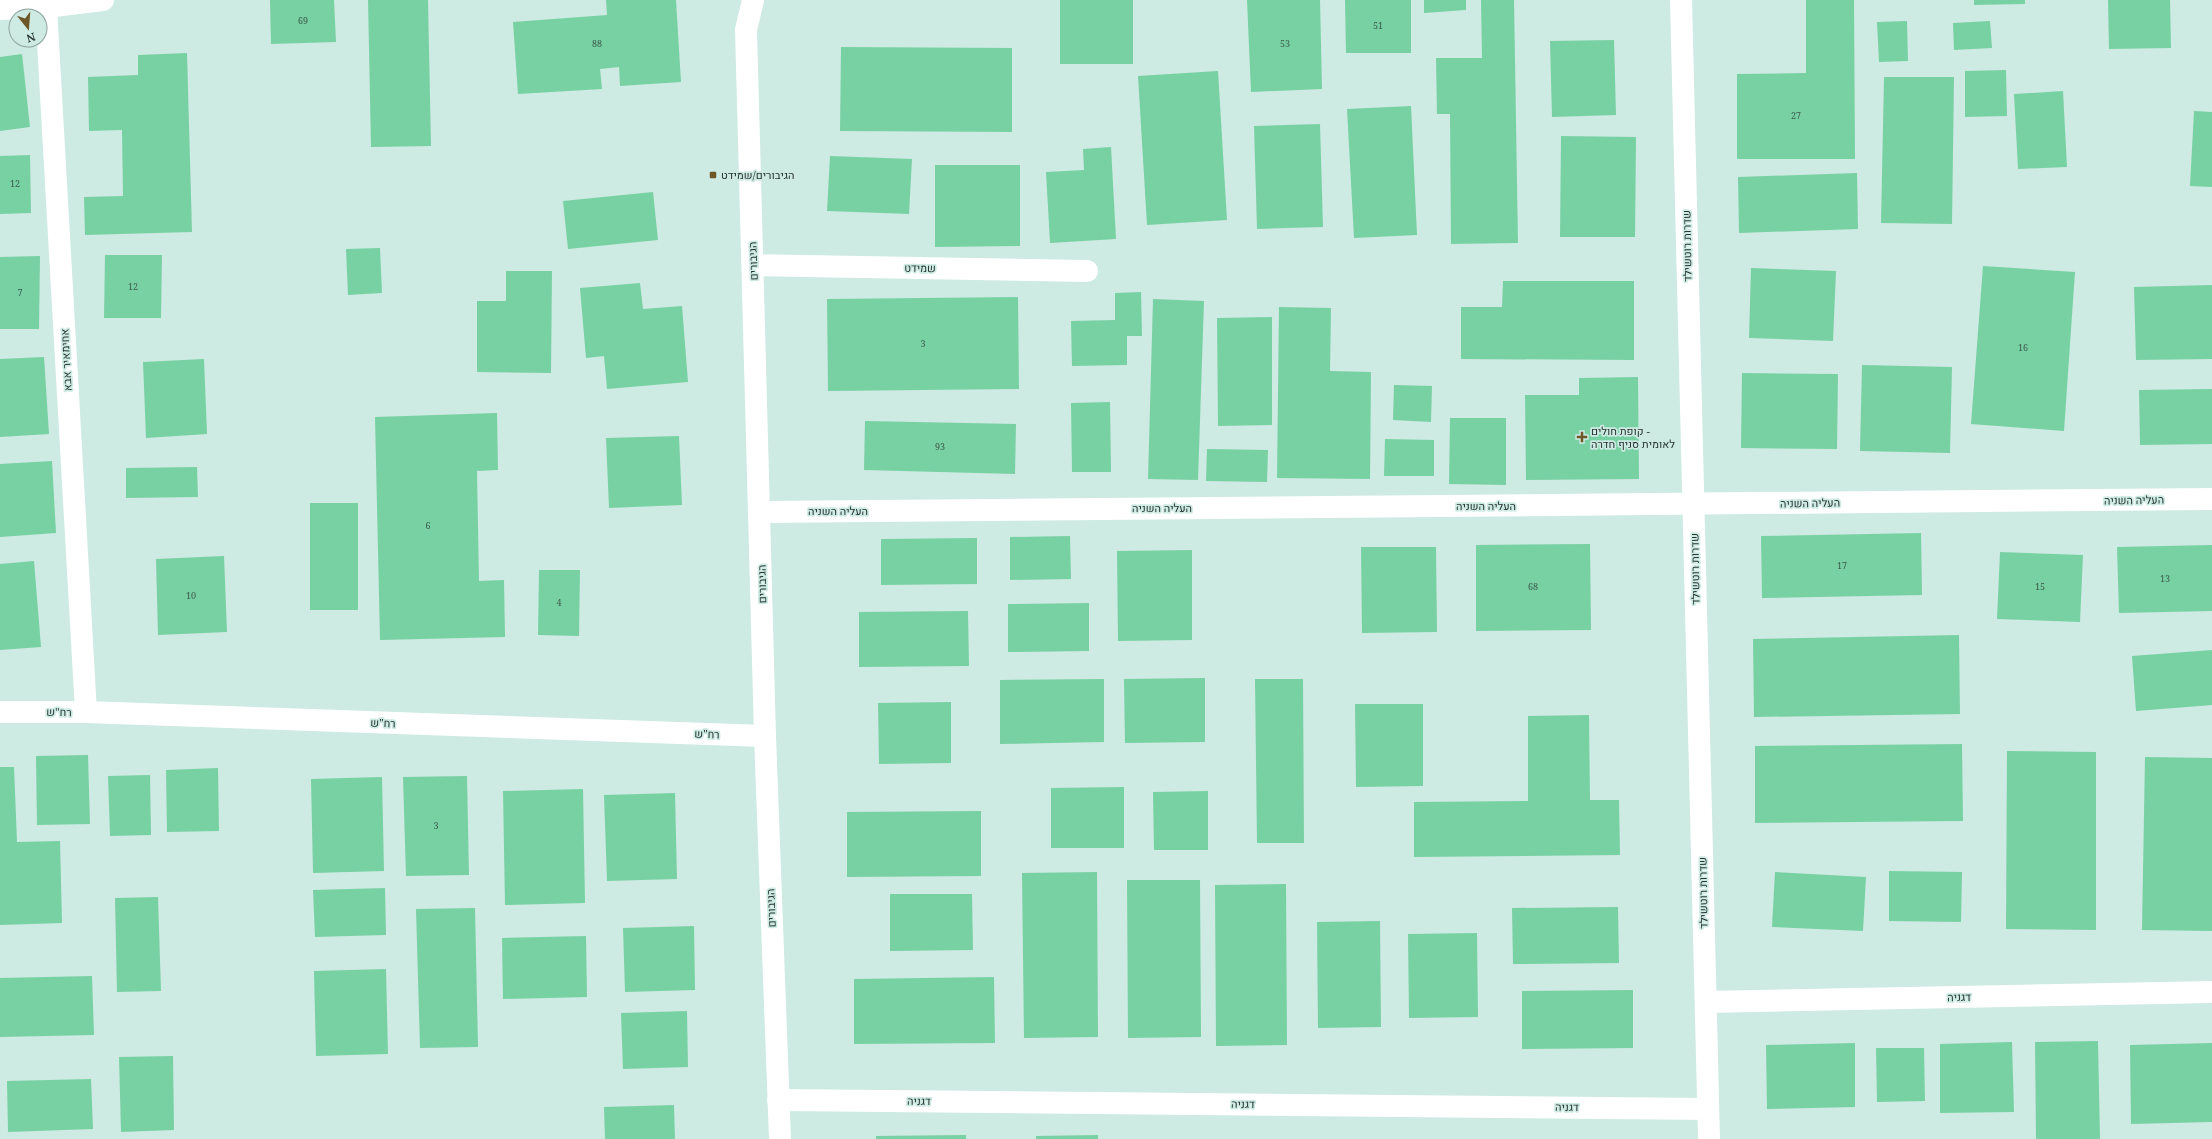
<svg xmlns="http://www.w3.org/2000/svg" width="2212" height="1139" font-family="'Noto Serif',Heebo,serif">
<rect width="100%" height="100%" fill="#cdeae3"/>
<path fill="#78d1a3" d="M270,0h64l2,42 -65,2z
M368,0h60l3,146 -60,1z
M606,0h70l5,82 -61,4 -1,-19 -19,2 2,20 -84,5 -5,-72 94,-7z
M1060,0h73v64h-73z
M1247,0h73l2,89 -71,3z
M1345,0h66v53h-65z
M1424,0h42v10l-42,3z
M1481,0h33l4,243 -67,1 -1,-130h-13l-1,-56h46z
M1806,0h48l1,159h-118v-85l69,-1z
M1974,0h51v4l-51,1z
M2108,0h62l1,48 -62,1z
M1907,21l1,40 -29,1 -2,-40z
M1990,21l2,27 -38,2 -1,-27z
M1614,40l2,75 -64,2 -2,-76z
M841,47l171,1v84l-172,-1z
M187,53l5,179 -107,3 -1,-38 39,-1 -1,-66 -33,1 -1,-54 50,-2v-20z
M22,54l8,73 -30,4v-74z
M2006,70l1,46 -42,1v-46z
M1218,71l9,149 -80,5 -9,-149z
M1884,77h70l-2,147 -71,-1z
M2063,91l4,76 -49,2 -4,-75z
M1411,106l6,129 -63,3 -7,-129z
M2194,111l18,1v75l-22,-1z
M1320,124l3,103 -66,2 -3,-103z
M1561,136l75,1 -1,100h-75z
M1111,147l5,92 -66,4 -4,-71 38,-2 -1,-21z
M30,155l1,58 -31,1v-58z
M830,156l82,3 -3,55 -82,-3z
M935,165h85v81l-85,1z
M1857,173l1,56 -119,4 -1,-56z
M653,192l5,48 -90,9 -5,-48z
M380,248l2,45 -34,2 -2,-46z
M105,255h57l-1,63h-57z
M40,256l-1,73h-39v-72z
M1983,266l92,6 -11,159 -93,-7z
M1751,268l85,3 -3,70 -84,-3z
M506,271h46l-1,102 -74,-1v-71h29z
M1503,281h131v79l-173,-1v-52h41z
M640,283l3,26 39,-3 6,76 -81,7 -3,-33 -18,2 -6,-70z
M2212,285v74l-76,1 -2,-73z
M1141,292l1,44h-15v29l-55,1 -1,-45 44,-1v-27z
M1018,297l1,92 -191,2 -1,-92z
M1153,299l51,2 -6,179 -50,-1z
M1279,307l52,1 -1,63 41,1 -1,107 -93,-1z
M1272,317v108l-54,1 -1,-108z
M44,357l5,77 -49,3v-78z
M204,359l3,75 -61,4 -3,-76z
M1862,365l90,2 -2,86 -90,-2z
M1742,373l96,1 -1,75 -96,-1z
M1638,377l1,102 -113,1 -1,-85h54v-17z
M1394,385l38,1 -1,36 -38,-2z
M2212,389v55l-72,1 -1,-55z
M1110,402l1,70h-39l-1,-69z
M497,413l1,57 -21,1 2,110 25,-1 1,57 -125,3 -5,-223z
M1450,418h56v67l-57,-1z
M865,421l151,3 -1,50 -151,-4z
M679,436l3,69 -73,3 -3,-70z
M1385,439l49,1v36h-50z
M1207,449l61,1 -1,32 -61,-1z
M52,461l4,72 -56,4v-73z
M197,467l1,30 -72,1v-30z
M310,503h48v107h-48z
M1921,533l1,62 -160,3 -1,-62z
M1070,536l1,43 -61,1v-43z
M977,538v46l-96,1v-46z
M1590,544l1,86 -115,1v-86z
M2212,545v66l-93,2 -2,-66z
M1361,547h75l1,85 -75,1z
M1192,550v90l-74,1 -1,-90z
M2000,552l83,3 -3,67 -83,-3z
M224,556l3,76 -69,3 -2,-76z
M34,561l7,86 -41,3v-86z
M539,570h41l-1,66 -41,-1z
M1089,603v48l-81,1v-48z
M968,611l1,55 -110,1v-55z
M1959,635l1,79 -206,3 -1,-78z
M2212,650v55l-76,6 -4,-55z
M1205,678v64l-80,1 -1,-64z
M1104,679v63l-104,2v-64z
M1255,679h48l1,164h-47z
M951,702v61l-72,1 -1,-61z
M1355,704h68v82l-67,1z
M1589,715l1,85h29l1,55 -206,2v-55l114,-1v-85z
M1962,744l1,77 -208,2v-77z
M2007,751l89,1v178l-90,-1z
M88,755l2,69 -53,1 -1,-69z
M2145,757l67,1v173l-70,-1z
M0,767h14l3,75 43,-1 2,82 -62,2z
M218,768l1,63 -52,1 -1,-62z
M150,775l1,60 -41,1 -2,-60z
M467,776l2,99 -63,1 -3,-99z
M382,777l2,94 -71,2 -2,-94z
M1124,787v61h-73v-60z
M583,789l2,114 -80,2 -2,-114z
M1208,791v59h-54l-1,-58z
M675,793l2,86 -70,2 -3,-86z
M981,811v65l-134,1v-65z
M1889,871l73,1 -1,50 -72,-1z
M1097,872l1,165 -74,1 -2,-165z
M1775,872l91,5 -3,54 -91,-4z
M1127,880h73l1,157 -73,1z
M1286,884l1,161 -71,1 -1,-161z
M385,888l1,47 -71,2 -2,-47z
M890,894h82l1,56 -83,1z
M158,897l3,94 -44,1 -2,-94z
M1618,907l1,56 -106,1 -1,-56z
M475,908l3,139 -58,1 -4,-139z
M1380,921l1,106 -63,1 -1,-106z
M694,926l1,64 -70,2 -2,-64z
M1477,933l1,84 -69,1 -1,-84z
M586,936l1,61 -84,2 -1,-61z
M386,969l2,85 -72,2 -2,-85z
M92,976l2,59 -94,2v-59z
M994,977l1,66 -141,1v-65z
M1633,990v58l-111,1v-58z
M687,1011l1,56 -65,2 -2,-56z
M2098,1041l2,98h-64l-1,-97z
M2012,1042l2,70 -74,1v-69z
M1855,1043v64l-88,2 -1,-64z
M2212,1043v79l-81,2 -1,-79z
M1876,1048h48l1,53 -48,1z
M173,1056l1,74 -53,2 -2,-75z
M91,1079l2,50 -85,3 -1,-51z
M674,1105l1,34h-70l-1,-32z
M966,1135v4h-90v-3z
M1098,1135v4h-62v-3z"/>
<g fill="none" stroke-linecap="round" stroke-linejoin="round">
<path stroke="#fff" stroke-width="22" d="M1681,0l28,1139
M46,7l40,705
M0,9l46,-2 57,-7
M754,265l333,6
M760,512l1452,-13
M0,712h86l679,24
M1706,1002l506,-10
M778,1100l930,9"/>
<path stroke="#fff" stroke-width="22" d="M753,0l-7,30 19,706 15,403"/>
</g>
<g fill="#6e5727" stroke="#cdeae3" stroke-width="1.5">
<rect x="709" y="171" width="8" height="8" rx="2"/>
<path d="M1580 431h4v4h4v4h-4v4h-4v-4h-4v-4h4z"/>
</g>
<g text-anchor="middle" stroke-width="3.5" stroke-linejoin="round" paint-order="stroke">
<g font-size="9" fill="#3c5b4e">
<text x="303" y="24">69</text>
<text x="1378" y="29">51</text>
<text x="597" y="47">88</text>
<text x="1285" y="47">53</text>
<text x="1796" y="119">27</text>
<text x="15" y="187">12</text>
<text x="133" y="290">12</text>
<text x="20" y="296">7</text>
<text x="923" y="347">3</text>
<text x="2023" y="351">16</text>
<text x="940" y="450">93</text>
<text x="428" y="529">6</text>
<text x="1842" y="569">17</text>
<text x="2165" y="582">13</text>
<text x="1533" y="590">68</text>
<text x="2040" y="590">15</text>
<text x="191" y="599">10</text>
<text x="559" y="606">4</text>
<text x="436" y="829">3</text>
</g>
<g font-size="11" fill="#283431" stroke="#cdeae3" text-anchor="start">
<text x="721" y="179">הגיבורים/שמידט</text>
<text x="1591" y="435">קופת חולים -<tspan x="1591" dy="13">לאומית סניף חדרה</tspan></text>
</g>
<g font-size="11" fill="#283431" stroke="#cdeae3">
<text transform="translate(1687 246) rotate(-91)" y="4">שדרות רוטשילד</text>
<text transform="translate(753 261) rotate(-92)" y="4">הגיבורים</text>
<text transform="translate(920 268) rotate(1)" y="4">שמידט</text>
<text transform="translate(66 360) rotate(-93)" y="4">אחימאיר אבא</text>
<text transform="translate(2134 500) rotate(-1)" y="4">העליה השניה</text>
<text transform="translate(1810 503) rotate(-1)" y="4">העליה השניה</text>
<text x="1486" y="510">העליה השניה</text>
<text x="1162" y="512">העליה השניה</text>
<text x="838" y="515">העליה השניה</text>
<text transform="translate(1695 569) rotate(-91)" y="4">שדרות רוטשילד</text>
<text transform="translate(762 584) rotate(-91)" y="4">הגיבורים</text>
<text transform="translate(59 712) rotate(1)" y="4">רח"ש</text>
<text transform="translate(383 723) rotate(2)" y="4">רח"ש</text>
<text transform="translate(707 734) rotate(2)" y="4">רח"ש</text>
<text transform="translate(1703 893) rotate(-91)" y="4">שדרות רוטשילד</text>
<text transform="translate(771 908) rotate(-92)" y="4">הגיבורים</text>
<text transform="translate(1959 997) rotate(-1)" y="4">דגניה</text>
<text transform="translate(919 1101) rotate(1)" y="4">דגניה</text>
<text transform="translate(1243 1104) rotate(1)" y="4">דגניה</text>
<text transform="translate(1567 1107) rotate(1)" y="4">דגניה</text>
</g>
</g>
<g transform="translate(28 28) rotate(163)"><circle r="19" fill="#cdeae3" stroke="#8ba19c"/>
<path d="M0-3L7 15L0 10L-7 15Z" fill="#6e5727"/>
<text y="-6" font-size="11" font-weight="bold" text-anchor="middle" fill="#283431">N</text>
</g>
</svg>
